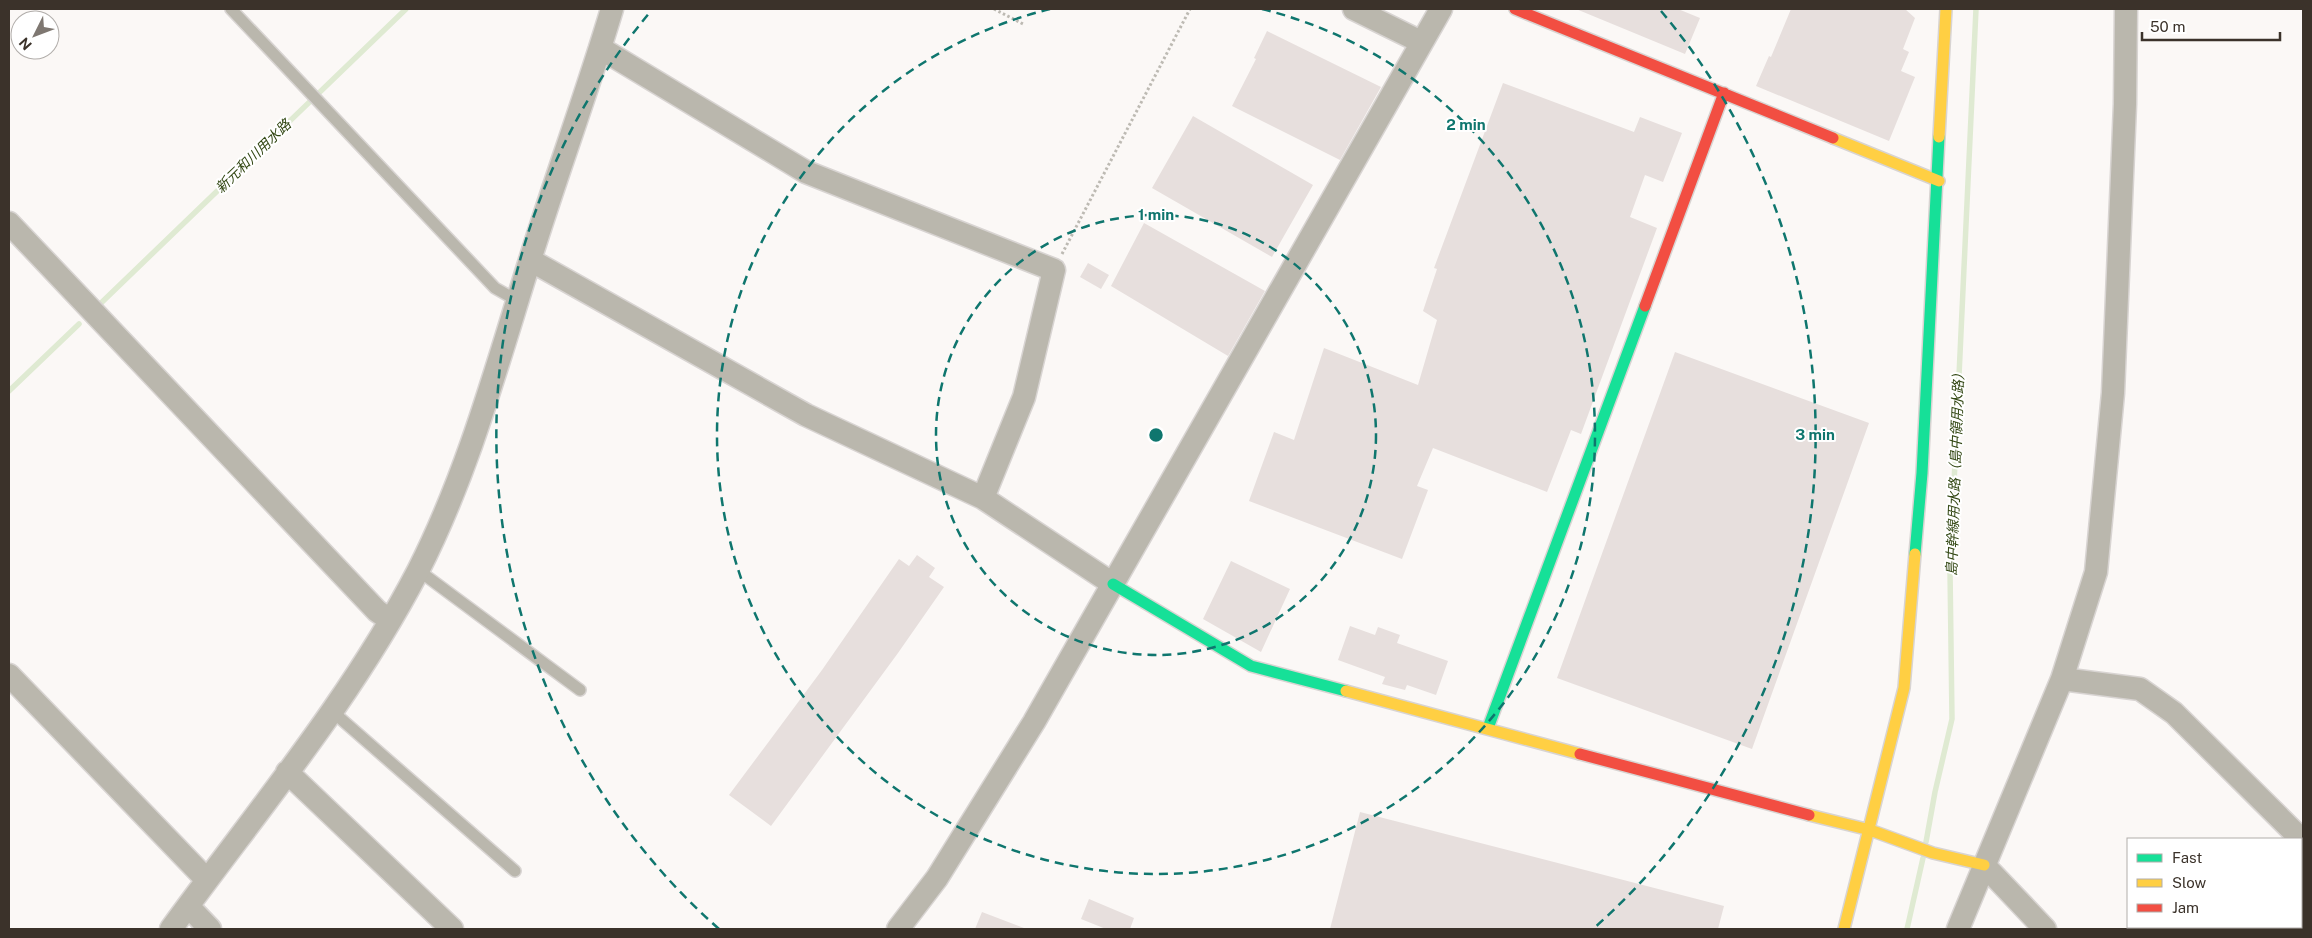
<svg xmlns="http://www.w3.org/2000/svg" width="2312" height="938" font-family="'Public Sans','Noto Sans JP',sans-serif">
<rect width="100%" height="100%" fill="#fbf8f6"/>
<g fill="none" stroke-linecap="round" stroke-linejoin="round">
<path stroke="#dfead2" stroke-width="5.5" d="M100,304l306,-295
M9,391l70,-67
M1926,842l9,-50 17,-73 -2,-149 26,-561
M1907,929l16,-71"/>
</g>
<path fill="#e7dfdd" d="M1576,9h102l22,9 -15,36z
M1791,9h114l10,9 -12,31 6,3 -8,19 14,6 -26,64 -133,-55 13,-30 2,1z
M1267,31l114,56 -41,73 -108,-54 24,-47 -2,-1z
M1503,83l131,49 6,-15 42,16 -19,49 -18,-7 -15,42 27,11 -76,206 -10,-4 -24,62 -114,-44 -16,38 11,4 -26,69 -153,-58 25,-69 20,8 30,-92 94,37 19,-65 -14,-9 14,-42 -3,-1z
M1193,116l120,69 -41,72 -120,-69z
M1144,223l121,68 -37,65 -117,-70z
M1088,263l21,12 -8,14 -21,-12z
M1675,352l194,71 -117,326 -195,-71z
M917,555l18,13 -6,9 15,10 -46,66 -127,173 -42,-31 93,-125 77,-111 10,7z
M1231,561l59,28 -29,63 -58,-33z
M1350,626l25,9 3,-8 22,8 -3,8 51,18 -12,34 -29,-10 -2,5 -23,-6 3,-7 -47,-17z
M1360,812l364,94 -6,23h-388z
M1089,899l45,19 -4,11h-24l-25,-10z
M982,912l42,16v1h-49z"/>
<g fill="none" stroke-linecap="round" stroke-linejoin="round">
<defs>
<path id="lane" d="M231,9l264,279 23,13
M418,570l162,120
M333,712l182,159"/>
<path id="street" d="M1354,9l67,33
M600,48l206,124 248,98 -30,127 -41,101
M9,223l368,388 13,9
M530,260l276,155 177,83 130,86
M9,675l198,205
M2062,679l78,10 34,24 129,128
M287,772l165,157
M1984,865l61,64
M188,906l22,23
M171,929c85,-117 180,-229 247,-358 50,-98 79,-206 112,-311 26,-84 57,-167 82,-251
M898,929l39,-51 97,-156 407,-713
M1958,929l104,-250 34,-107 17,-179 12,-289 1,-95"/>
<path id="fast" d="M1915,554l7,-81 17,-336
M1113,584l138,82 95,25
M1488,728l157,-422"/>
<path id="slow" d="M1939,137l7,-128
M1833,138l106,43
M1346,691l234,63
M1809,815l61,15 63,23 51,12
M1844,929l60,-241 11,-134"/>
<path id="jam" d="M1515,9l318,129
M1645,306l79,-213
M1580,754l229,61"/>
</defs>
<use href="#lane" stroke="#d8d4d2" stroke-width="14"/>
<use href="#street" stroke="#d8d4d2" stroke-width="25"/>
<use href="#fast" stroke="#d8d4d2" stroke-width="14"/>
<use href="#slow" stroke="#d8d4d2" stroke-width="14"/>
<use href="#jam" stroke="#d8d4d2" stroke-width="14"/>
<path stroke="#bdbab3" stroke-width="3" stroke-dasharray="2.5 2.5" stroke-linecap="butt" d="M994,9l31,16
M1062,254l128,-245"/>
<use href="#lane" stroke="#bab7ad" stroke-width="11"/>
<use href="#street" stroke="#bab7ad" stroke-width="22"/>
<use href="#fast" stroke="#16e098" stroke-width="11"/>
<use href="#slow" stroke="#ffcf43" stroke-width="11"/>
<use href="#jam" stroke="#f24e42" stroke-width="11"/>
</g>
<g fill="none" stroke="#0f766e" stroke-width="2.5" stroke-dasharray="9 6">
<circle cx="1156" cy="435" r="220"/>
<path d="M1262 9A439 439 0 1 1 1050 9"/>
<path d="M719 929A659 659 0 0 1 651 11M1661 11A659 659 0 0 1 1593 929"/>
</g>
<g text-anchor="middle" stroke-width="4" stroke-linejoin="round" paint-order="stroke">
<g font-size="14" font-style="italic" fill="#324713" stroke="#fff">
<text transform="translate(253 156) rotate(-44)" y="5">新元和川用水路</text>
<text transform="translate(1955 471) rotate(-88)" y="5">島中幹線用水路（島中領用水路）</text>
</g>
</g>
<circle cx="1156" cy="435" r="8" fill="#0f766e" stroke="#fff" stroke-width="2.5"/>
<g font-size="15" text-anchor="middle" font-weight="bold" fill="#0f766e" stroke="#fff" stroke-width="4" stroke-linejoin="round" paint-order="stroke">
<text x="1466" y="130">2 min</text>
<text x="1156" y="220">1 min</text>
<text x="1815" y="440">3 min</text>
</g>
<rect width="2312" height="938" fill="none" stroke="#3b322a" stroke-width="20"/>
<rect x="2127" y="838" width="175" height="90" fill="#ffffff" stroke="#b1adaa"/>
<rect x="2137" y="854" width="25" height="8" fill="#16e098" stroke="#b1adaa"/>
<text x="2172" y="863" font-size="15" fill="#3b322a">Fast</text>
<rect x="2137" y="879" width="25" height="8" fill="#ffcf43" stroke="#b1adaa"/>
<text x="2172" y="888" font-size="15" fill="#3b322a">Slow</text>
<rect x="2137" y="904" width="25" height="8" fill="#f24e42" stroke="#b1adaa"/>
<text x="2172" y="913" font-size="15" fill="#3b322a">Jam</text>
<g transform="translate(35 35) rotate(228)"><circle r="24" fill="#ffffff" stroke="#b1adaa"/>
<path d="M0-4L9 19L0 12L-9 19Z" fill="#7e7771"/>
<text y="-8" font-size="14" font-weight="bold" text-anchor="middle" fill="#3b322a">N</text>
</g>
<path d="M2142 32v8h138v-8" fill="none" stroke="#3b322a" stroke-width="2.5"/>
<text x="2150" y="32" font-size="15" fill="#3b322a" stroke="#ffffff" stroke-width="4" paint-order="stroke">50 m</text>
</svg>
